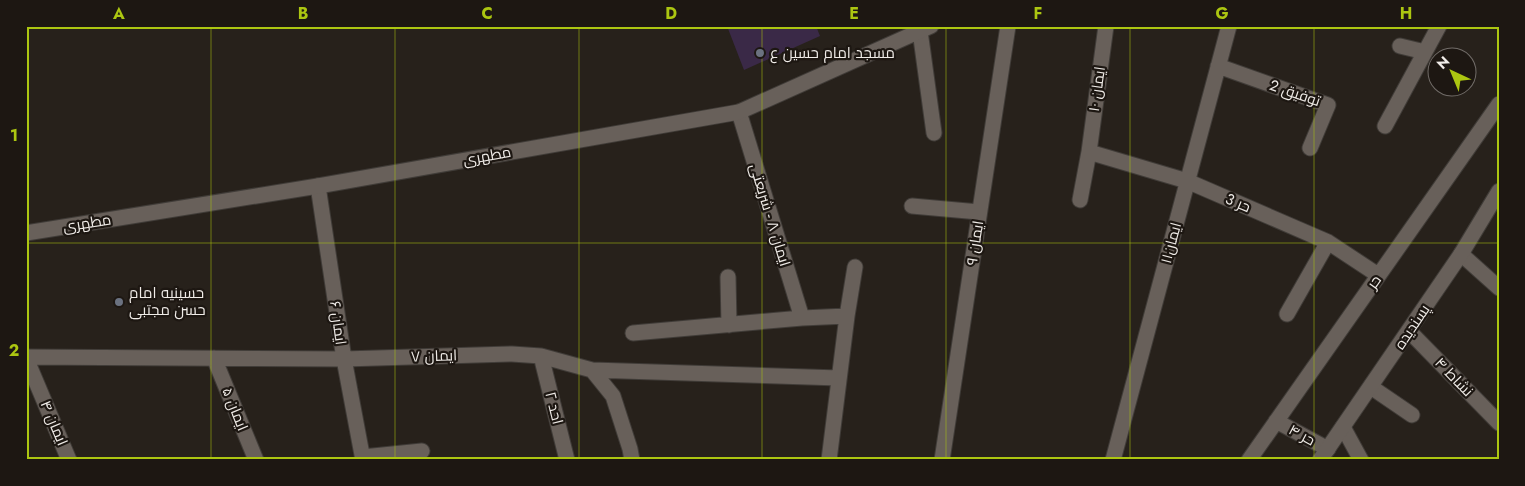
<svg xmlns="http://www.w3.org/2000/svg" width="1525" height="486" font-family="Jost,Cairo,sans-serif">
<rect width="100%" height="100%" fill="#27211b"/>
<path fill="#3a2947" d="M727,26h89l4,10 -76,34z"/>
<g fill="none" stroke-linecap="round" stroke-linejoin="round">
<defs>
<path id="minor" d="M920,31l14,102
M1400,46l25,6
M1218,66l110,39 -18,43
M739,112l63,206
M1385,126l54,-100
M1089,152l98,29 141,61 50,33
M318,186l26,173 19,101
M1080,200l9,-48 17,-126
M912,206l67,6
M1461,254l38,34
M728,277l1,48
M1287,314l41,-72
M1409,331l90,92
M633,333l169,-15 45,-2
M541,356l26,104
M26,357l318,2 168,-5 29,2 51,14 247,8
M26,358l43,102
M214,358l42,102
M592,370l21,26 17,53 2,11
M1371,387l41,28
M1276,421l52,28
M1343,427l18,33
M363,457l59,-6
M829,460l18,-144 8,-49
M942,460l66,-434
M1113,460l116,-434
M1249,460l250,-356"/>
<path id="tertiary" d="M26,233l292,-47 421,-74 192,-86
M1320,460l141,-206 38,-63"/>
</defs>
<use href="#minor" stroke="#403c38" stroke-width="17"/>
<use href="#tertiary" stroke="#403c38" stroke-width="17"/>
<use href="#minor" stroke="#68605a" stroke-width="15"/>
<use href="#tertiary" stroke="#68605a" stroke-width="15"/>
</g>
<path fill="none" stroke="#acc611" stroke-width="1" stroke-opacity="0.55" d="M211,26v434M395,26v434M579,26v434M762,26v434M946,26v434M1130,26v434M1314,26v434M26,243h1473"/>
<g fill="#6b7280" stroke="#1d1712" stroke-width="2">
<circle cx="760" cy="53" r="5"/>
<circle cx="119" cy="302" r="5"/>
</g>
<g text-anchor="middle" stroke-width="4.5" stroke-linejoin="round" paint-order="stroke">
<g font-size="15" fill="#f0ece8" stroke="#1d1712" text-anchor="start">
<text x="770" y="58">مسجد امام حسین ع</text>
<text x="129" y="298">حسینیه امام<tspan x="129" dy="17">حسن مجتبی</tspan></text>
</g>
<g font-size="15" fill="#f0ece8" stroke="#1d1712">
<text transform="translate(1097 89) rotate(-82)" y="5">ایمان ۱۰</text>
<text transform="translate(1295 93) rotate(19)" y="5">توفیق 2</text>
<text transform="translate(487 156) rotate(-10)" y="5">مطهری</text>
<text transform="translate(1238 203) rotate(23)" y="5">حر 3</text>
<text transform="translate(770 215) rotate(73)" y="5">ایمان ۸ - شریعتی</text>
<text transform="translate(87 223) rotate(-9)" y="5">مطهری</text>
<text transform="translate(975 243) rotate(-81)" y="5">ایمان ۹</text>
<text transform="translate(1171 243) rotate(-75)" y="5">ایمان۱۱</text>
<text transform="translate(1374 282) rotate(-55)" y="5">حر</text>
<text transform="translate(338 323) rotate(82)" y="5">ایمان ۶</text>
<text transform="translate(1412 327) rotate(-56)" y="5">پسندیده</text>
<text transform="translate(434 356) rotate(-2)" y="5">ایمان ۷</text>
<text transform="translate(1454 377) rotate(46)" y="5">نشاط ۴</text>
<text transform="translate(554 408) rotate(76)" y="5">احد ۲</text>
<text transform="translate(235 409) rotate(68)" y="5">ایمان ۵</text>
<text transform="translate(54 423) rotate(67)" y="5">ایمان ۴</text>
<text transform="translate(1302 435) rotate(28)" y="5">حر ۴</text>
</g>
</g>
<rect width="1525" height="486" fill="none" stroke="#1d1712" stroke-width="55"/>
<g transform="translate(1452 72) rotate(316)"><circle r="24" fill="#1d1712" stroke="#716c68"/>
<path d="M0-4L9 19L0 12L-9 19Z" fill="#acc611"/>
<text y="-8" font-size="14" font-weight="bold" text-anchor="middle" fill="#f0ece8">N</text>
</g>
<rect x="28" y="28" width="1470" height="430" fill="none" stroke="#acc611" stroke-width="2"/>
<g font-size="16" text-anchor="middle" font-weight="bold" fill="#acc611">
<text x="119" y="19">A</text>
<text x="303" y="19">B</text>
<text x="487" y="19">C</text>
<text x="671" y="19">D</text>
<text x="854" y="19">E</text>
<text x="1038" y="19">F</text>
<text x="1222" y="19">G</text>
<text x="1406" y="19">H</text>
<text x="14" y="141">1</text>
<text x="14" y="356">2</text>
</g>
</svg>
